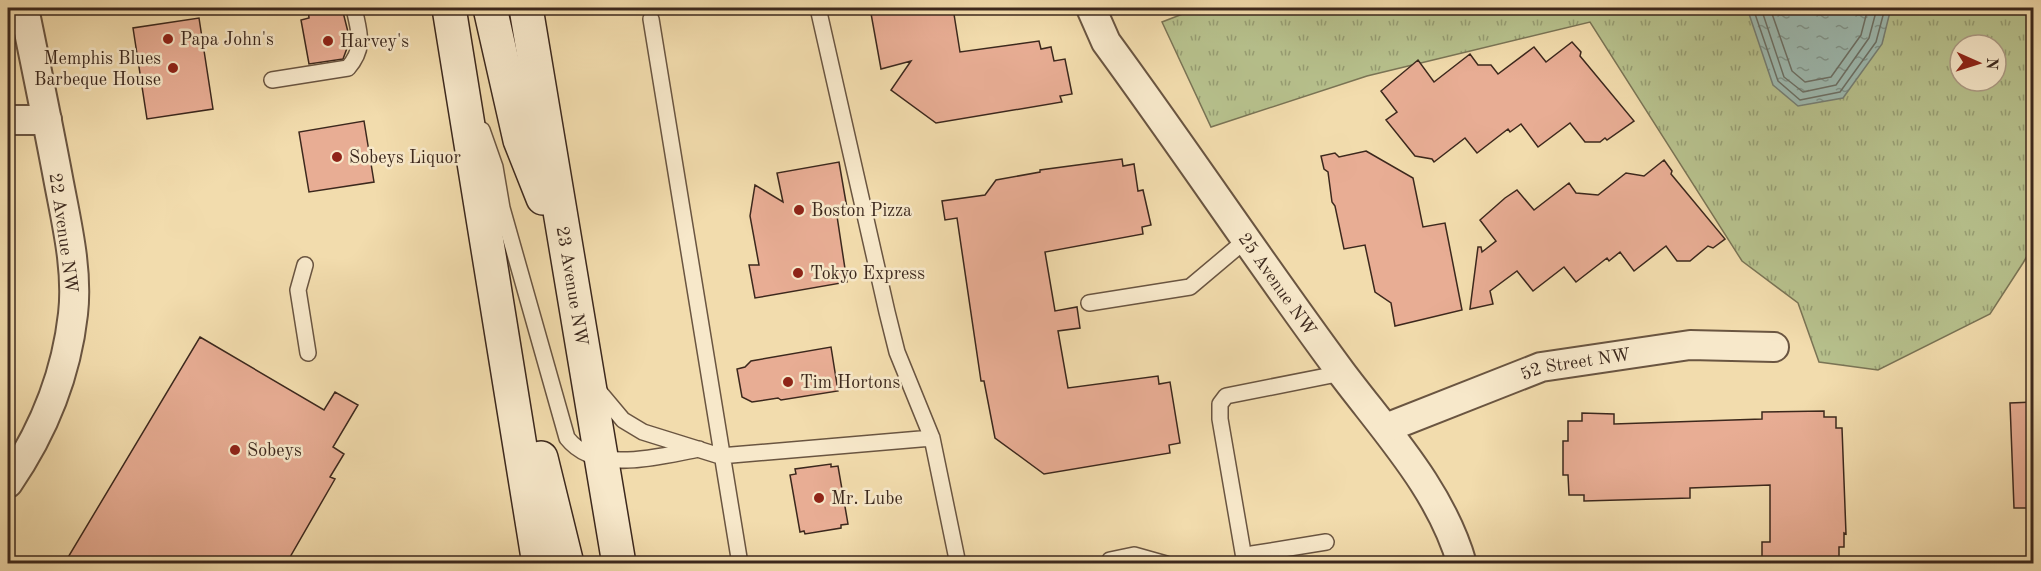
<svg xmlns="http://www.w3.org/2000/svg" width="2041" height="571" font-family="'Old Standard TT',serif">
<defs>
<pattern id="park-tufts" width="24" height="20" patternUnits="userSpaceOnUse" patternTransform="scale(1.5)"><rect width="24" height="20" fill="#b7c18d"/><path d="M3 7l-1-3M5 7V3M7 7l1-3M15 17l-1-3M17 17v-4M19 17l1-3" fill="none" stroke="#969d73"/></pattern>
<pattern id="water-ripples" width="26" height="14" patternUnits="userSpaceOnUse" patternTransform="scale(1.5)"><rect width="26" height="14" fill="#9dbab1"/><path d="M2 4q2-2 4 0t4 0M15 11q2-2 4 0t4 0" fill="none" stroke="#81978f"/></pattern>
</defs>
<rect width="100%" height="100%" fill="#f2dcad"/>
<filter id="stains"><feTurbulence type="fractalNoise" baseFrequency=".00333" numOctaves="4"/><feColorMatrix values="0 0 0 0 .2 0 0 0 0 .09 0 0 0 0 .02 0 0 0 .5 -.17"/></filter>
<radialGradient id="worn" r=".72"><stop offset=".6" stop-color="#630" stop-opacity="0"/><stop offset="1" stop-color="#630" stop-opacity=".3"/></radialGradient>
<path fill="url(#park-tufts)" stroke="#7a7455" stroke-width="1.5" fill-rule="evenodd" d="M1198,8h835v238l-10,17 -33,51 -112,56 -59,-8 -21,-59 -56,-42 -152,-239 -223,54 -156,51 -49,-105zM1960,45h36v36h-36z"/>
<path fill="url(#water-ripples)" stroke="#768076" stroke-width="1.5" d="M1747,8h144l-9,36 -39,54 -45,8 -25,-21z"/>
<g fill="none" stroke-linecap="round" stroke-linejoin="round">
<path stroke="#6c7167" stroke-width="1.5" d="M1753,8l25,73 22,19 40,-8 36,-50 9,-34
M1761,8l23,69 19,15 33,-7 33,-47 8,-30
M1770,8l22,63 13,11 26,-5 30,-42 7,-27"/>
</g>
<path fill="#e8ad94" stroke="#3c281d" stroke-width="1.5" d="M308,8h34l8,32 -7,19 -34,5 -8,-44 8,-2z
M870,8h83l7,44 79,-11 2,8 10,-2 3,14 11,-2 7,35 -12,2 2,6 -126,21 -45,-33 20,-29 -30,8z
M199,18l14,91 -66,10 -14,-91z
M1572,42l9,10 -1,4 54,65 -27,19 -2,-2 -5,4h-15l-15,-19 -32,24 -17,-23 -11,8 -2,-3 -31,24 -12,-15 -31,24 -2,-3 -17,-3 -29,-36 11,-8 -16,-21 37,-31 16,22 36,-28 8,11h13l7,9 36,-27 12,15z
M364,121l10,61 -65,10 -10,-60z
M1366,151l47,27 10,49 22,-4 17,87 -67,16 -4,-23 -16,-11 -10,-47 -21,4 -9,-43 -3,-4 -4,-30 -4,-3 -3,-13 14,-3 4,4z
M1122,159l1,7 11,-2 4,27 5,-1 8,35 -9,2 1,7 -98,18 10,59 22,-4 3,21 -22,3 10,57 90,-12 1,8 11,-2 10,61 -11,2 1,8 -126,21 -49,-36 -11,-57h-3l-24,-163 -12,2 -3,-19 43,-6 11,-15 44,-8v-2z
M1664,160l8,11 -1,3 54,65 -12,9 -5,-2 -18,15h-13l-11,-15 -32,25 -14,-19 -11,9 -2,-3 -31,24 -12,-15 -31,24 -16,-20 -27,20 3,13 -23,5 8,-62h3l1,5 14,-11 -16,-21 25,-22 12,-8 17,20 35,-27 7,10 22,2 28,-22 18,3z
M839,162l9,52 -11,2 10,66 -92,16 -6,-33h10l-9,-49 5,-31 28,17 -6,-29z
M200,337l124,73 11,-18 23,13 -25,42 11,7 -14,23 5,2 -49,85h-222z
M831,347l7,44 -57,9 -3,-2 -26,4 -10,-5 -5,-28 8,-2 6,-6z
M2034,402v106h-20l-4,-105z
M1824,411v6h12v11h6l4,106 -2,-1v14h-5v17h-77v-22h8v-57l-80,3v10l-106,3v-6h-15l-1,-20h-5v-34h5v-20h14v-8l32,1v10l148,-5v-7z
M831,464v3l7,-1 10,58 -7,1v3l-36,6 -1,-3 -4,1 -10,-57 6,-1 -1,-5z"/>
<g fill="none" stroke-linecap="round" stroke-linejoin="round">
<defs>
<path id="service" d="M818,8l69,304 10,40 35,86 26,126
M651,19l89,545
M272,80l76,-12c18,-21 11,-35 6,-60
M482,130l13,37 7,41 65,230c29,37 93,18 132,11
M305,265l-7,25 10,63
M1089,303l101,-16 57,-48
M597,389l26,31 20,12 77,24 212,-18
M1109,564l1,-4 24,-5 32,9
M1245,564l-25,-145v-15l6,-8 116,-23
M1253,564l-1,-10 74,-12"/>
<g id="minor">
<path id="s1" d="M1091,8l15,34c80,109 155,222 235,330 45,60 100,118 121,192"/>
<path d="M8,120h39"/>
<path id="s2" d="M1386,428l155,-61 149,-22 84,2"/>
<path d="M8,483c35,-51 58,-106 65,-169 5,-43 -6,-89 -14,-131 -11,-59 -23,-117 -35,-175"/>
</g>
<g id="secondary">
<path d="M449,8l90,556"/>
<path d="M490,8l30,132 23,58"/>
<path id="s3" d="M526,8l93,556"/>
<path d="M541,458l26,106"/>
</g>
</defs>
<use href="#service" stroke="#6a5541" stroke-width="18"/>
<use href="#minor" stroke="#6a5541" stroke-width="32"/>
<use href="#secondary" stroke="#3c281d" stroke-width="36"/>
<use href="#service" stroke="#f7e8ca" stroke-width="15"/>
<use href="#minor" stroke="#f7e8ca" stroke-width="28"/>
<use href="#secondary" stroke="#f7e8ca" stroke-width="33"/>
</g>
<g fill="#8f2418" stroke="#f7e8ca" stroke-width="2">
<circle cx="168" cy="39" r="6"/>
<circle cx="328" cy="41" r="6"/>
<circle cx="173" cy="68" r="6"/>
<circle cx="337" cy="157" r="6"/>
<circle cx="799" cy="210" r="6"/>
<circle cx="798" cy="273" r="6"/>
<circle cx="788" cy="382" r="6"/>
<circle cx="235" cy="450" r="6"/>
<circle cx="819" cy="498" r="6"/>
</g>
<g text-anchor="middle" stroke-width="5" stroke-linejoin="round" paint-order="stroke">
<g font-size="18" fill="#3c281d" stroke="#f7e8ca" text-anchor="start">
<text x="180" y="45">Papa John's</text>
<text x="340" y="47">Harvey's</text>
<text x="161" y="64" text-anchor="end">Memphis Blues<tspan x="161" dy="21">Barbeque House</tspan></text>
<text x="349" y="163">Sobeys Liquor</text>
<text x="811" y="216">Boston Pizza</text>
<text x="810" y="279">Tokyo Express</text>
<text x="800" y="388">Tim Hortons</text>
<text x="247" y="456">Sobeys</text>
<text x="831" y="504">Mr. Lube</text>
</g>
<g font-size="18" fill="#3c281d" stroke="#f7e8ca">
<text transform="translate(64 233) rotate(82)" y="6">22 Avenue NW</text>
<text dy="6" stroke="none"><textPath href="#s1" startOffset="334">25 Avenue NW</textPath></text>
<text dy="6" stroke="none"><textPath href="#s3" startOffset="282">23 Avenue NW</textPath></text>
<text dy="6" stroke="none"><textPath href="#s2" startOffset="201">52 Street NW</textPath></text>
</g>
</g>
<rect width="2041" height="571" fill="none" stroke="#f2dcad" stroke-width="30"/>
<rect x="9" y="9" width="2023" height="553" fill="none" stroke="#3c281d" stroke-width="3"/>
<rect x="15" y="15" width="2011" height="541" fill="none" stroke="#3c281d" stroke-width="1.5"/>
<g transform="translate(1978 63) rotate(93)"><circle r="28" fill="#f7e8ca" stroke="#ac9b85" stroke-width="1.5"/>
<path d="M0-4.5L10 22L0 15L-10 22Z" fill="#8f2418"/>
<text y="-9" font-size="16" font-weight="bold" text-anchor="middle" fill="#3c281d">N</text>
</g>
<rect width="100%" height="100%" filter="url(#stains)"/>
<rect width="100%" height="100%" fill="url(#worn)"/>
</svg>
